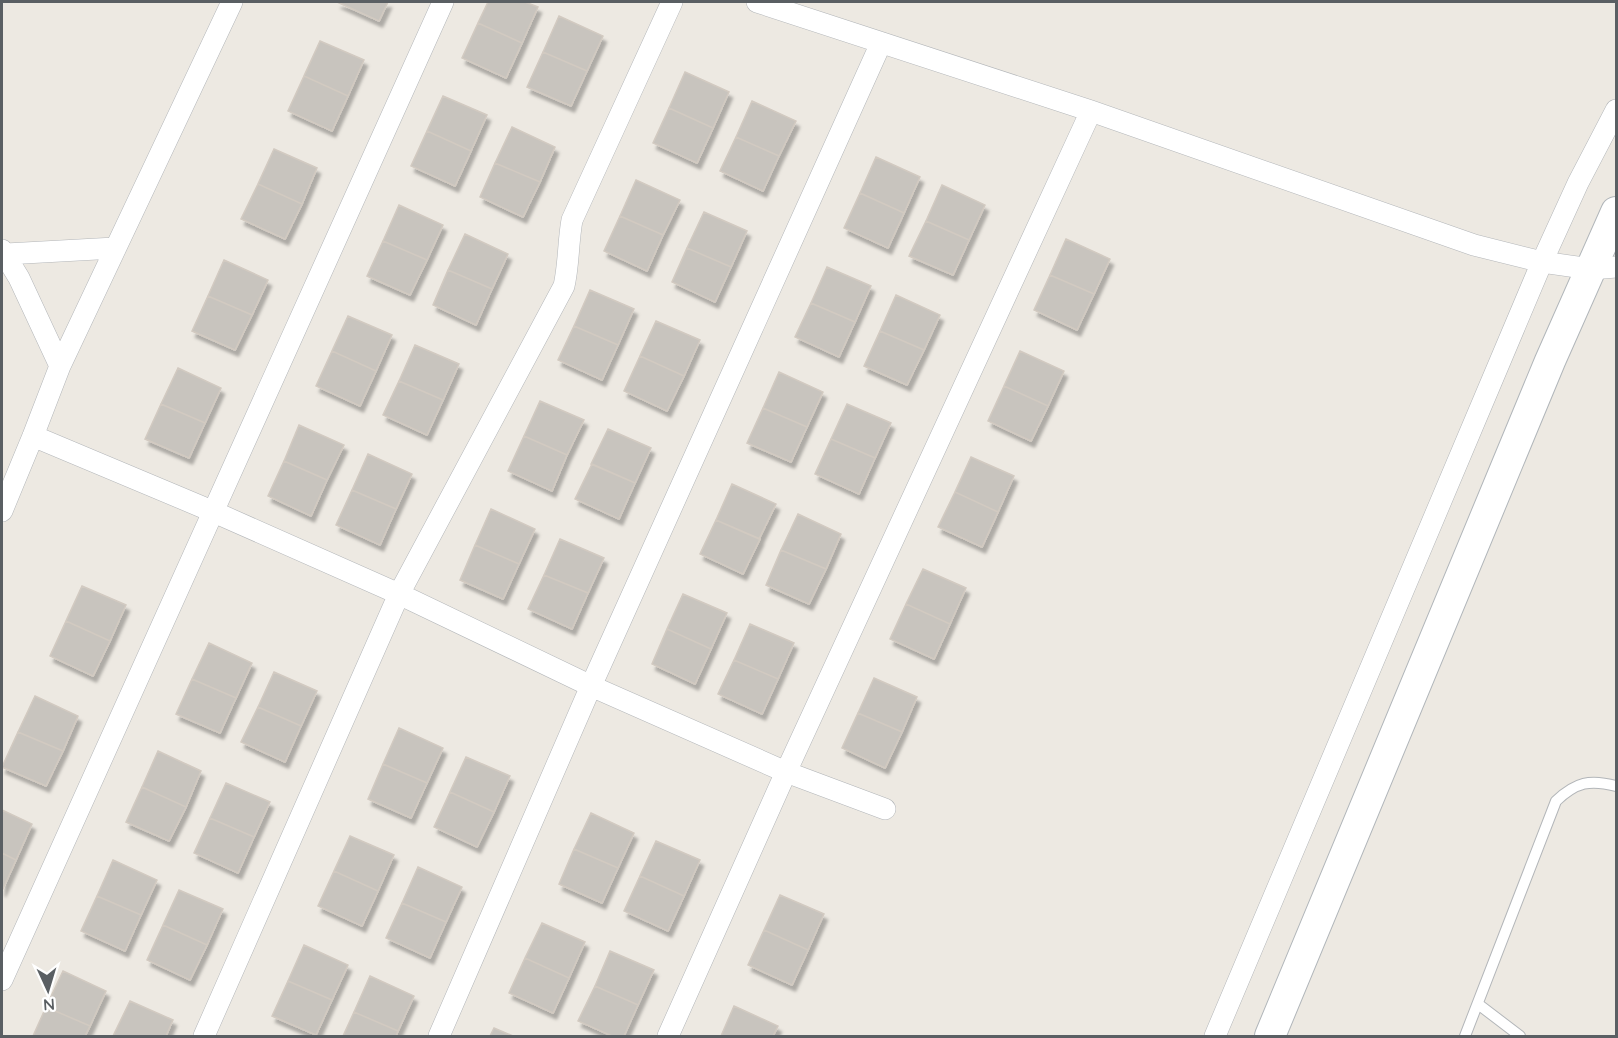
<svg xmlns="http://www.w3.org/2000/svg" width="1618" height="1038" font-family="Quicksand,sans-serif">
<defs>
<filter id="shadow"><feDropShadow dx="3.5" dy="6" stdDeviation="1.5" flood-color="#0004"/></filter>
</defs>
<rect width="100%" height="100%" fill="#ede9e2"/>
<path fill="#c8c4be" stroke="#d2cac1" stroke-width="1.5" filter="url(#shadow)" d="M337,2h51l-9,19z
M488,2h37l13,5 -16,36 -44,-20z
M559,16l44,20 -16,35 -44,-19z
M478,23l44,20 -16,35 -44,-20z
M320,41l44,19 -16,36 -44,-20z
M543,52l44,19 -16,35 -44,-19z
M685,72l44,20 -16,36 -44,-20z
M304,76l44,20 -16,35 -44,-20z
M443,96l44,19 -16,36 -44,-20z
M752,101l44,20 -17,35 -43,-19z
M669,108l44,20 -16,35 -44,-20z
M512,127l43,20 -15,35 -45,-19z
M427,131l44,20 -16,35 -44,-20z
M736,137l43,19 -16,35 -43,-20z
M274,149l43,19 -15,36 -44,-20z
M876,157l44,20 -16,36 -44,-20z
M495,163l45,19 -17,35 -43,-20z
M636,180l44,20 -17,35 -43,-19z
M258,184l44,20 -17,35 -44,-20z
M942,185l43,20 -16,35 -43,-19z
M860,193l44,20 -16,35 -44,-20z
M399,205l44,20 -16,35 -44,-19z
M704,212l43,19 -16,36 -44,-19z
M620,216l43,19 -16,36 -43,-20z
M926,221l43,19 -16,35 -44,-19z
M465,234l43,20 -16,35 -44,-19z
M1066,239l44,20 -16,35 -44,-19z
M383,241l44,19 -17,35 -43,-19z
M687,248l44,19 -16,35 -43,-20z
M224,260l44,20 -16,35 -44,-19z
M827,267l44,19 -16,36 -44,-19z
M448,270l44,19 -16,36 -43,-20z
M1050,275l44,19 -17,36 -43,-20z
M590,290l44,19 -16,36 -44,-19z
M896,295l44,20 -16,35 -44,-19z
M208,296l44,19 -17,35 -43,-19z
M811,303l44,19 -16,35 -44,-20z
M348,316l44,19 -16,36 -44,-20z
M656,321l44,19 -16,36 -44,-20z
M574,326l44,19 -16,35 -44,-20z
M880,331l44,19 -17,35 -43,-19z
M415,345l44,19 -16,36 -44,-19z
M332,351l44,20 -16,35 -44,-20z
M1020,351l44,20 -16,35 -44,-20z
M640,356l44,20 -17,35 -43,-20z
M178,368l43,20 -16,35 -44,-19z
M779,372l44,20 -16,35 -44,-19z
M399,381l44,19 -16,35 -44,-20z
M1004,386l44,20 -17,35 -43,-20z
M540,401l44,19 -17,35 -43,-19z
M161,404l44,19 -16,35 -44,-19z
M847,404l44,19 -16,35 -44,-19z
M763,408l44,19 -16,35 -44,-19z
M299,425l45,20 -17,35 -43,-19z
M608,429l43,19 -16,35 -44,-19z
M524,436l43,19 -15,36 -44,-20z
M831,439l44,19 -16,36 -44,-20z
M368,454l44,20 -16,35 -44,-19z
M971,457l43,19 -16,36 -43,-20z
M284,461l43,19 -16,36 -43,-20z
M592,464l43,19 -16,36 -44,-20z
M732,484l44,20 -17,35 -43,-19z
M352,490l44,19 -16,36 -44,-20z
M955,492l43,20 -16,35 -44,-20z
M491,509l44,20 -16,35 -44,-19z
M798,514l43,20 -15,35 -45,-19z
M716,520l44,19 -17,35 -43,-20z
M560,539l44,19 -16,35 -44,-18z
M475,545l44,19 -16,35 -43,-19z
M781,550l45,19 -17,35 -43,-19z
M923,569l43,19 -16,36 -44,-20z
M544,575l44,18 -16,36 -44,-20z
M82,586l44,19 -16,36 -44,-20z
M683,594l44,19 -16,36 -44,-20z
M906,604l44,20 -16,35 -44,-20z
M66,621l44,20 -17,35 -43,-20z
M750,624l44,19 -16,36 -44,-19z
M667,629l44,20 -16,35 -43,-20z
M209,643l43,20 -16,35 -44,-19z
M734,660l44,19 -16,35 -44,-20z
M274,672l43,19 -16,35 -43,-19z
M874,678l43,19 -15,35 -44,-19z
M192,679l44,19 -16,35 -44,-19z
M35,696l43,20 -15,35 -45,-19z
M258,707l43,19 -16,36 -44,-20z
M858,713l44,19 -17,36 -43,-20z
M399,728l44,20 -16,35 -44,-19z
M18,732l45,19 -17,35 -44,-19z
M158,751l43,20 -15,36 -44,-20z
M466,757l44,19 -16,36 -44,-20z
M383,764l44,19 -16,35 -43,-19z
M226,783l44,19 -16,35 -44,-19z
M142,787l44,20 -17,34 -43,-19z
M450,792l44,20 -17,35 -43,-20z
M2,810l30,14 -16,36 -14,-7z
M591,813l43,20 -16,35 -44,-19z
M210,818l44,19 -16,36 -44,-20z
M350,836l44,19 -16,36 -44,-20z
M656,841l44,19 -16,36 -44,-20z
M574,849l44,19 -16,35 -43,-19z
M2,853l14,7 -14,31z
M113,860l44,20 -16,35 -44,-19z
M418,867l44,20 -16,35 -44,-19z
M334,871l44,20 -16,35 -44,-20z
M640,876l44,20 -16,35 -44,-20z
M179,890l44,19 -16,36 -44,-20z
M780,895l44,19 -16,36 -44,-20z
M97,896l44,19 -16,36 -44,-20z
M402,903l44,19 -16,36 -44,-20z
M542,923l43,19 -16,36 -44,-20z
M163,925l44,20 -17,35 -43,-20z
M764,930l44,20 -16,35 -44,-20z
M304,945l44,20 -16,35 -44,-19z
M610,951l44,19 -16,35 -43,-19z
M525,958l44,20 -16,35 -44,-20z
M63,971l43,20 -16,35 -44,-19z
M370,976l44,20 -16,35 -44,-19z
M288,981l44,19 -16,35 -44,-19z
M595,986l43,19 -14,31h-12l-34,-15z
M130,1001l43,19 -7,16h-53z
M734,1006l44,20 -5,10h-52z
M46,1007l44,19 -5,10h-52z
M354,1012l44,19 -2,5h-53z
M494,1028l19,8h-23z"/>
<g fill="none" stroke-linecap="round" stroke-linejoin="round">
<defs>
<path id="lane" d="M1478,1004l42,32
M1465,1036l91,-235c20,-19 34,-22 60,-15"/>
<path id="street" d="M757,2l334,109 383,134 68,17 49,7 25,-2
M2,250l17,28 41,88
M6,254l109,-6
M33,436l181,76 185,82 192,92 195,86 99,37
M2,511l31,-75 27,-70 172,-364
M2,980l441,-978
M204,1036l195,-442 165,-308c5,-22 4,-44 8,-66l100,-218
M439,1036l152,-350 290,-643
M668,1036l118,-264 305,-661
M1215,1036l327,-774 36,-79 38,-73"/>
<path id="secondary" d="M1270,1036l280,-675 66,-149"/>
</defs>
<use href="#lane" stroke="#b3b6b9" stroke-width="12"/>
<use href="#street" stroke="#b3b6b9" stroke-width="22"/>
<use href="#secondary" stroke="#b1b6ba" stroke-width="32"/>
<use href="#lane" stroke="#fff" stroke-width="10"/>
<use href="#street" stroke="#fff" stroke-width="21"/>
<use href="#secondary" stroke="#fff" stroke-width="30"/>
</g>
<rect width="1618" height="1038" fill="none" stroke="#5a5f63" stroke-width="6"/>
<g transform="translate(48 990) rotate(176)" stroke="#ffffff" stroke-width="4.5" paint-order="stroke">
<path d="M0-4.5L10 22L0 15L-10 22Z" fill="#5a5f63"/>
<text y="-9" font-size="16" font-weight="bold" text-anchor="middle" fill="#5a5f63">N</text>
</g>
</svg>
